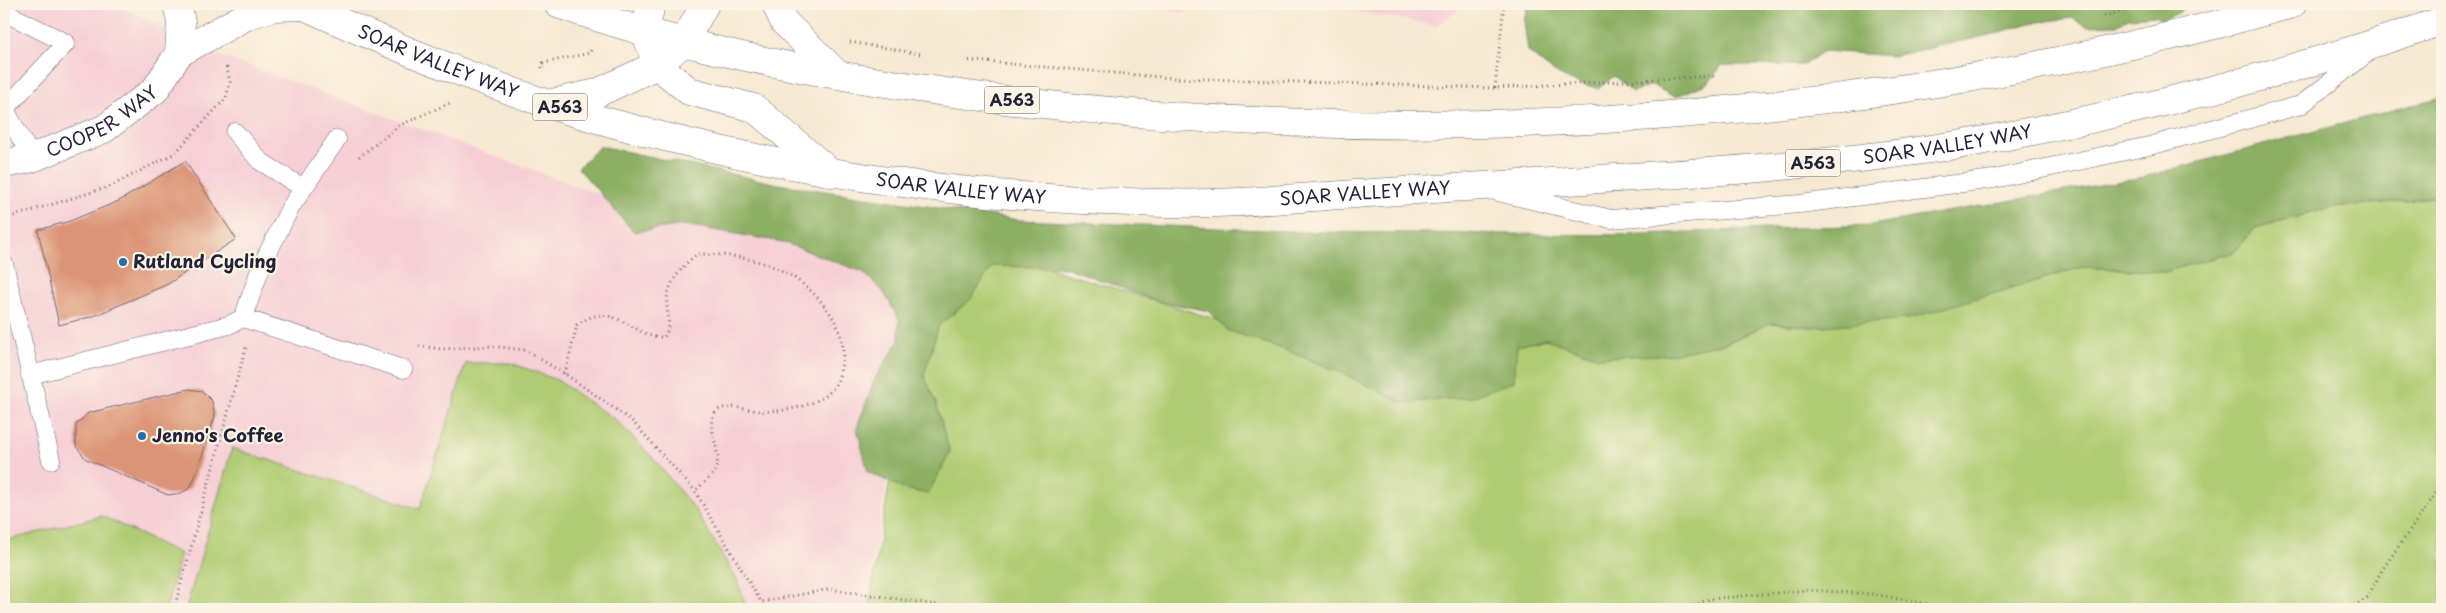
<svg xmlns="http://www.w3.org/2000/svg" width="2446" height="613" font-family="'Playpen Sans',sans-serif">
<rect width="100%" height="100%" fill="#fcf5e5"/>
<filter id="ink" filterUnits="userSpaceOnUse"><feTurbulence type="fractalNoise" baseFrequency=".02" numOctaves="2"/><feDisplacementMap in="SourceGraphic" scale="10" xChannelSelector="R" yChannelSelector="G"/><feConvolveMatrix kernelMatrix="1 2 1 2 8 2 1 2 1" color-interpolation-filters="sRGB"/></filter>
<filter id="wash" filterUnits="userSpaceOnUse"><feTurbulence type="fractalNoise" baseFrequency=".0096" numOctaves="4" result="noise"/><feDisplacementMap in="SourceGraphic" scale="20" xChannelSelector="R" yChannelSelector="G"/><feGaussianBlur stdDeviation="1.12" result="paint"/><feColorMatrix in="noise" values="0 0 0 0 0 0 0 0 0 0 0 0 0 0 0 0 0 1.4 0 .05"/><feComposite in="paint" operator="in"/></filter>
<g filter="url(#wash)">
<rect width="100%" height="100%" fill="#f6e9d1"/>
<path fill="#f6cfd6" d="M4,4h111l101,50 385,141 327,64 -25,123 -38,227h-861z
M1131,4h55l-1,9z
M1317,4h150l-31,22z"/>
<path fill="#b0cc72" stroke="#697756" d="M2442,196v413h-1574l60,-350 81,-3 462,141 46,-51 29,-7 52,18 126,-13 46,-21 43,4 191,-36 78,-24 82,5 70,-20 21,-24 78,-21 73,-6z
M466,363h45l46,17 60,41 37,38 42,52 40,67 11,31h-561l46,-161 188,61z
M102,516l79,38 -15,55h-162v-68z"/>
<path fill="#8cb064" stroke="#576950" d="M1528,4h662l-10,8 -18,8 -8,-4 -26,2 -11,7 -29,1 -16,-8 -42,5 -36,11 -101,22 -69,-5 -21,14h-81l-14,18 -33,14 -23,-12 -19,7 -19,-16 -15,12c-33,-6 -46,-15 -71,-37l-4,-30z
M2442,97v98l-36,6 -73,6 -78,21 -21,24 -70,20 -82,-5 -175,52 -94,8 -43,-4 -46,21 -58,11 -68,2 -52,-18 -29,7 -3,35 -43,16 -69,6 -57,-29 -62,-25 -56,-19 -18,-19 -52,-10 -89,-33 -76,-2 -21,33 -32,26 -15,50 12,28 14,50 -22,41 -24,-5 -36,-17 -11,-44 18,-50 24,-37v-22l-16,-28 -20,-19 -80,-30 -98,-17 -51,7 -56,-64 22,-22 178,38 241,36 293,12 304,3 256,-10 272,-48z"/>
<g id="blocks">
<path fill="#db9474" d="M185,161l51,78 -68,45 -74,32 -35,9 -21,-95 32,-9 49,-20z
M189,389l13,2 10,10 3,15 -20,61 -5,11 -9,5 -13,2 -82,-36 -10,-13v-21l12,-12z"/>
</g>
</g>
<g filter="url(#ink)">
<use href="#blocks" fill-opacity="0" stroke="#6c6870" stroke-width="1"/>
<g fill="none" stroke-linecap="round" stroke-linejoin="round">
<defs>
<path id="service" d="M4,12l62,31 -61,66
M4,108l28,50
M235,132l25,29 43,27
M1498,192l113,27 189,-15 194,-25 155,-33 152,-41 70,-55
M4,264l47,196
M243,318l18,-51 29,-59 47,-69
M30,375l199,-50 14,-7 160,51"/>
<g id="minor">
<path d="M179,53l69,-38 26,-8 31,-1"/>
<path id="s1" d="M4,164l28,-6 72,-29 51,-39 24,-37 2,-31 -4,-18"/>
</g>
<path id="tertiary" d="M651,4l-6,27 12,34 32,26 65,17 77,65
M776,4l8,18 53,52
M548,104l49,-11 60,-28 27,-23 21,-38"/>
<g id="trunk">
<path id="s2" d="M300,4c80,37 162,70 245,99 48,16 99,29 149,41 154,37 309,56 468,59 55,2 110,-3 165,-7 69,-5 139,-9 209,-13 142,-9 285,-16 427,-39 162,-28 323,-70 479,-123"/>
<path d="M558,4c144,51 297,77 448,96 429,52 870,23 1286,-96"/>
</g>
</defs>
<use href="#service" stroke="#6c6870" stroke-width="19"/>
<use href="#minor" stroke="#6c6870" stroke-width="29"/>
<use href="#tertiary" stroke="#6c6870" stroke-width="29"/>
<use href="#trunk" stroke="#6c6870" stroke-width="29"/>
<path stroke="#6c6870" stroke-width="3" stroke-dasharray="1 4" stroke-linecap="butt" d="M2104,16l51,-12
M850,42l71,12
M964,60l209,18 322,10 219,-12
M542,68l1,-5 47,-10 2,-6
M1495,88l9,-84
M359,157l41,-32 50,-22
M4,219l105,-32 66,-34 51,-55 4,-16 -4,-18
M419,346l22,3 50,-3 34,4 40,24 66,46 64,71 66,111 69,-13 135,20
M565,374l12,-49c28,-22 46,-1 72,10 4,2 11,2 15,2 9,-13 2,-23 3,-38 2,-17 17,-36 31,-45 43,0 87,9 118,42 19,21 32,42 25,71 -1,5 -2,11 -4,15 -11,24 -56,31 -79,29 -11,-1 -31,-8 -41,0 -15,12 9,44 -3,62 -5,6 -13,12 -19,18
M174,609l72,-262
M1684,609l25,-10 99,-9 65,4 60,11 13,4
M2350,609l18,-12 14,-27 53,-75 7,-28"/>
<use href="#service" stroke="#fff" stroke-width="18"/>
<use href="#minor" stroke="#fff" stroke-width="28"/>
<use href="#tertiary" stroke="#fff" stroke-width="28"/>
<use href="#trunk" stroke="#fff" stroke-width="28"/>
</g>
</g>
<g fill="#1f6fb2" stroke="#fcf5e5" stroke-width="2">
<circle cx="123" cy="262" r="5"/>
<circle cx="142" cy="436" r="5"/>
</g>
<g text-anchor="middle" stroke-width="4.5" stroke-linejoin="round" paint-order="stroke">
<g fill="#fcf5e5" stroke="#63616e" stroke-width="1">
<rect x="984.5" y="86.5" width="55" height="27" rx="4"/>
<rect x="532.5" y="93.5" width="55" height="27" rx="4"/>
<rect x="1785.5" y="149.5" width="55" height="27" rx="4"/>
</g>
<g font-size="16" font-weight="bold" fill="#22223b">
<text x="1012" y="106">A563</text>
<text x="560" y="113">A563</text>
<text x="1813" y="169">A563</text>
</g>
<g font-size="18" fill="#22223b" stroke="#fcf5e5">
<text dy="6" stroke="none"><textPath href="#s2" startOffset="150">SOAR VALLEY WAY</textPath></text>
<text dy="6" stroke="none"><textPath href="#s1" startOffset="108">COOPER WAY</textPath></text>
<text dy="6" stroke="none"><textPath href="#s2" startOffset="1680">SOAR VALLEY WAY</textPath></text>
<text dy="6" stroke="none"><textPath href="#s2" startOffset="690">SOAR VALLEY WAY</textPath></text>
<text dy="6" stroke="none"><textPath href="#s2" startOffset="1095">SOAR VALLEY WAY</textPath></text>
</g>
<g font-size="18" font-weight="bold" fill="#22223b" stroke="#fcf5e5" text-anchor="start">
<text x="133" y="268">Rutland Cycling</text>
<text x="152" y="442">Jenno's Coffee</text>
</g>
</g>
<rect width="2446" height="613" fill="none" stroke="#fcf5e5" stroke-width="20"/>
</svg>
